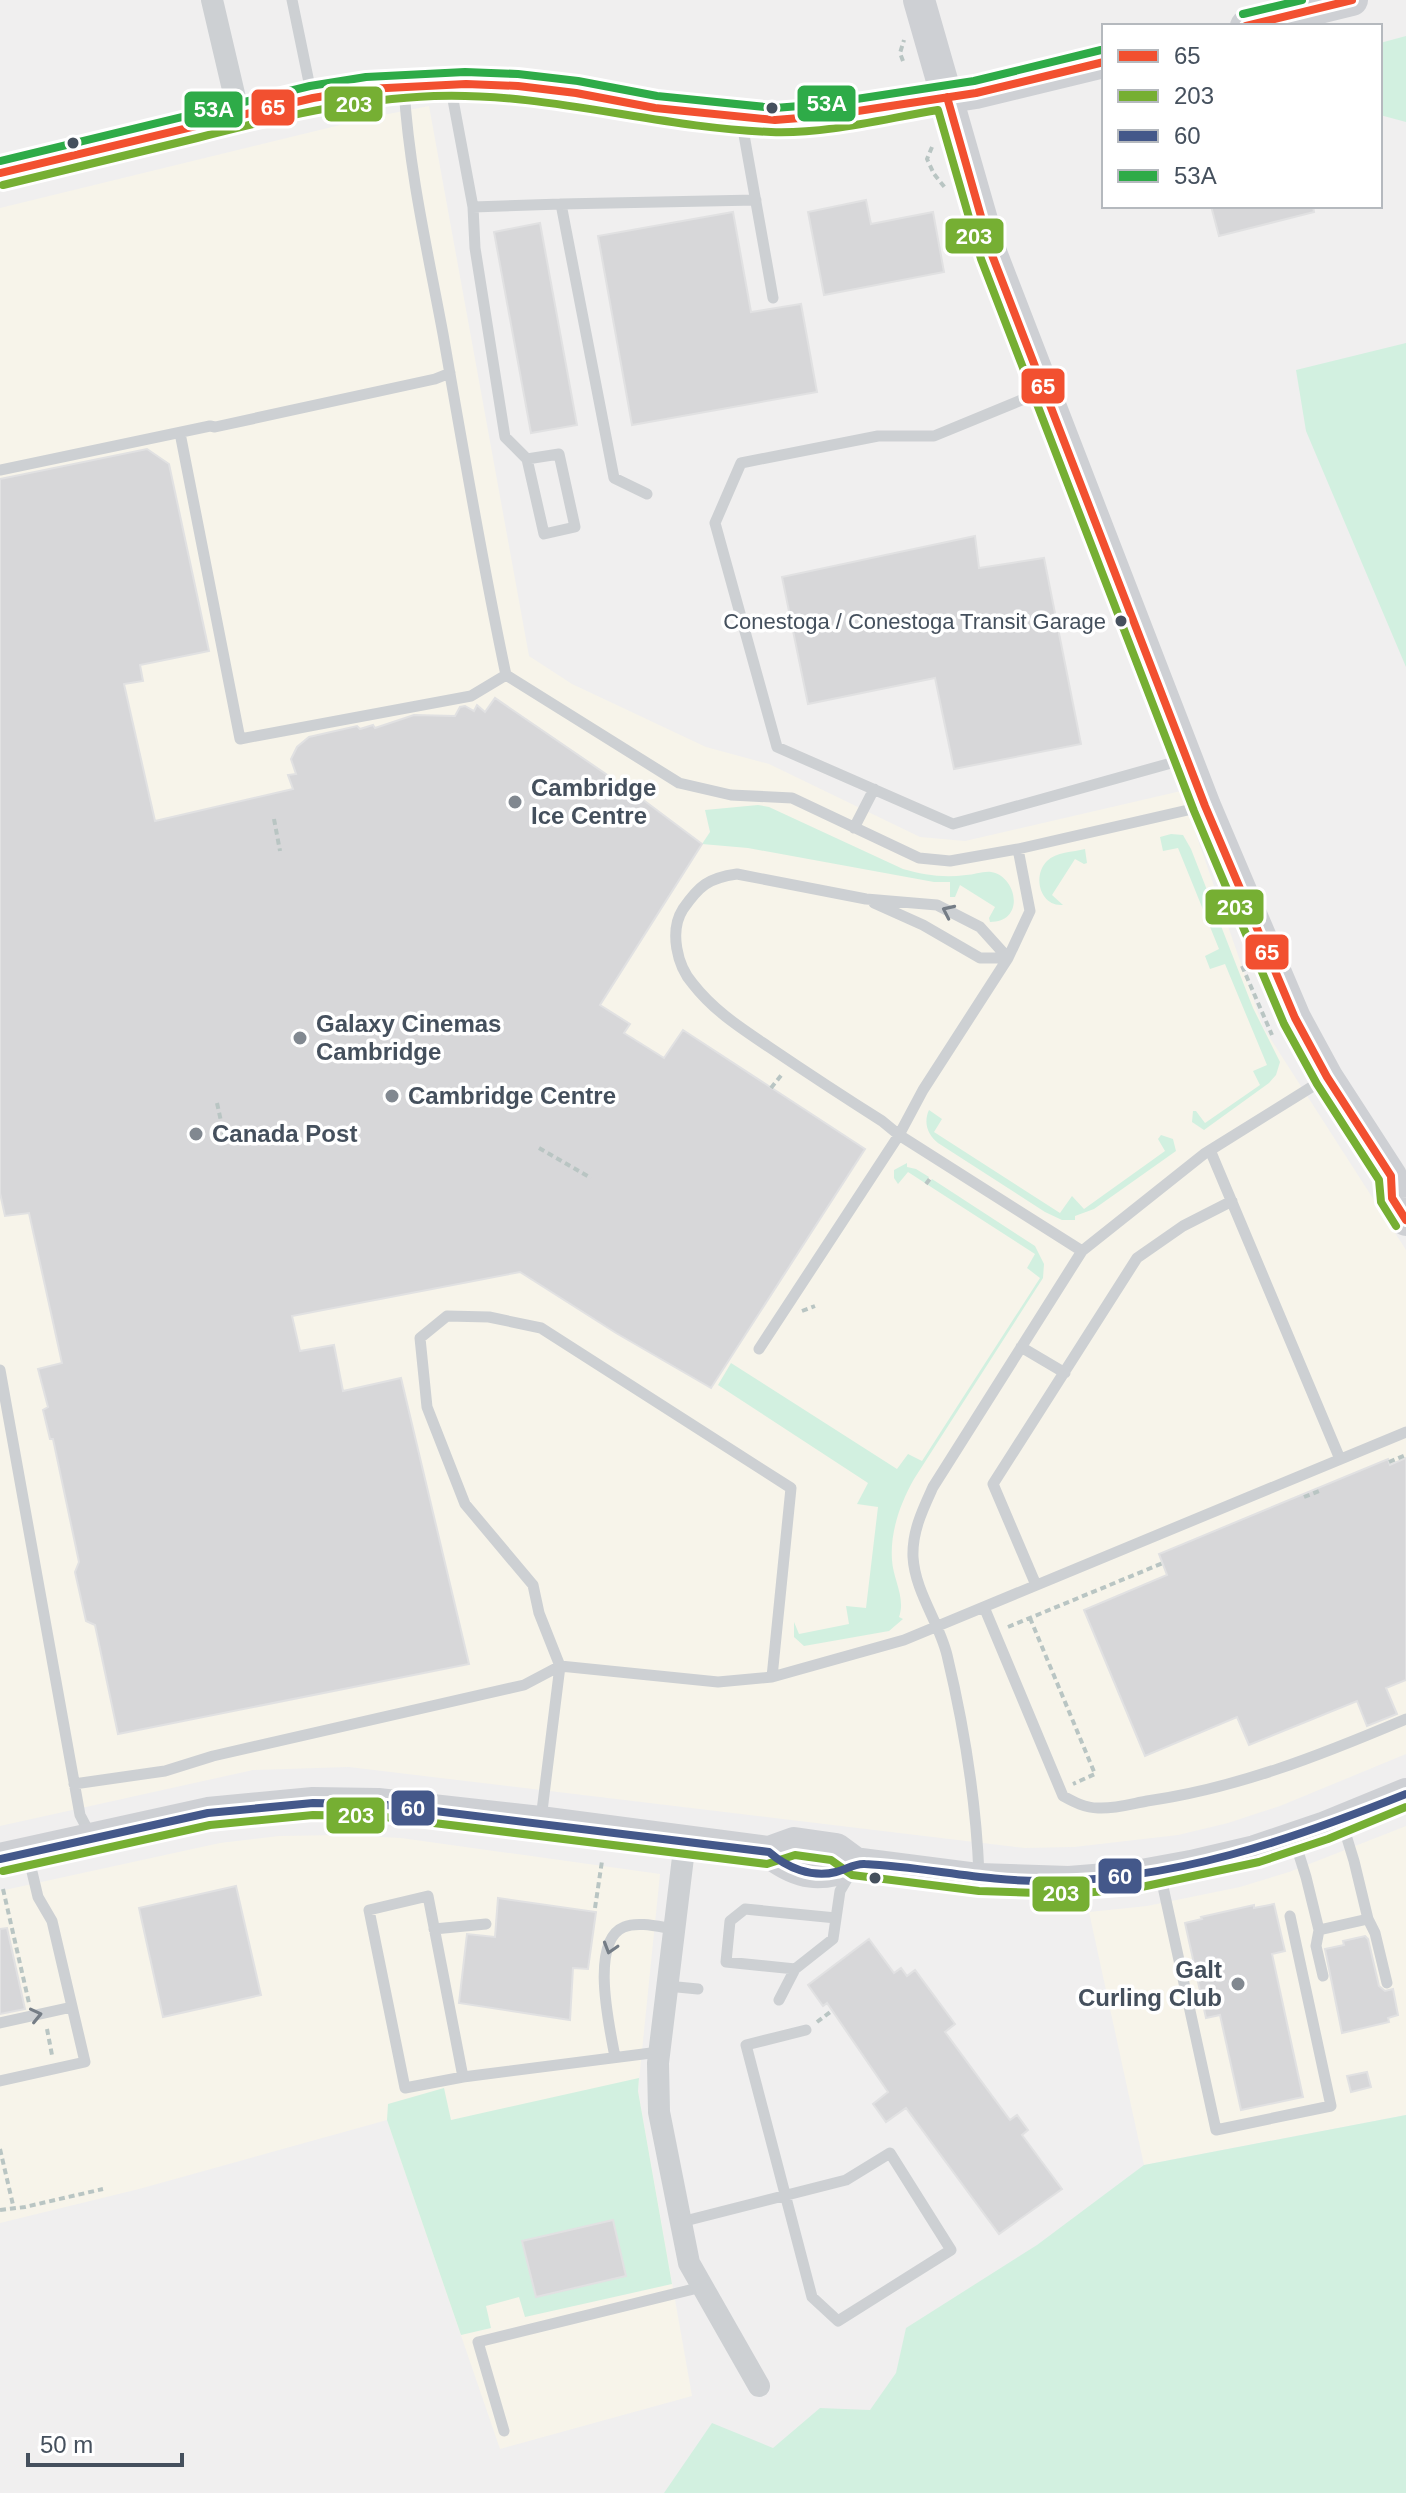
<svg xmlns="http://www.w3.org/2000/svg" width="1406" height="2493" font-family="Helvetica,sans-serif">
<rect width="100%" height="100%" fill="#f0efef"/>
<path fill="#f7f4ea" d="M429,106l100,550 43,28 134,63 63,17 151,73 45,4 216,-50 82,236 143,223v504l-126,52 -52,17 -50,12 -104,12 -50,1 -675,-81 -96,3 -253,56v-1618l373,-91z
M1406,1826v289l-262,50 -55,-253 58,-6 93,-19 49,-15z
M340,1835l61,3 259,36 -22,216 54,306 -192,53 -113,-329 -248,69 -139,34v-332l220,-48 59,-7z"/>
<path fill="#d2f0e0" d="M1406,36v86l-26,-7v-72z
M1406,343v324l-100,-236 -10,-61z
M758,805l11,2 134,62c21,6 40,9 63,6 8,0 17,-4 25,-3 26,4 35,50 -1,50l-1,-4 6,-11 -35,-22 -5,12h-5v-15h-16l-186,-34 -46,-4 8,-12 -5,-22z
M1171,834l12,1 8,14 62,159 27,54 -4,13 -7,8 -65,47 -12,-8 1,-11h3l9,12 55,-38 -7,-14 14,-6 -42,-101 -15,5 -5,-13 14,-7 -41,-101 -15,3 -3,-14z
M1085,849l2,14 -3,1 -9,-5 -23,36 11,10c-23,2 -31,-29 -16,-44 9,-9 26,-9 38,-12z
M929,1110l13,9 -8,13 126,81 12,-17 12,13 81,-58 -7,-12 3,-4 12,4 3,12 -82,58 -19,7v4h-13l-17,-8 -107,-69c-10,-8 -15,-20 -9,-33z
M907,1163v4l9,2 13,8 -4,6 -17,-11 -10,12 -4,-6v-8z
M932,1179l103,67 9,18 -1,14 -129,201c-14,25 -24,53 -22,81 1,19 14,38 7,57l4,2 -14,12 -85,15 -10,-9v-15l5,12 50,-10 -3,-18 20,2 12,-101 -21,-3 11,-21 -150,-98 13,-22 166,106 11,-15 14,7 118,-183 -13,-10 8,-14 -107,-69z
M639,2078l-1,13 34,193 -147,33 -6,-20 -33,9 5,22 -30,7 -74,-215 1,-16 56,-16 7,32z
M1406,2115v378h-742l48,-70 61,25 47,-40 50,2 26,-37 10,-45 131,-83 107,-80z"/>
<path fill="#d7d7d9" stroke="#e1e1e2" stroke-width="2" d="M866,200l5,24 62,-12 11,60 -120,23 -16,-83z
M1211,206h102l1,6 -95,24z
M733,212l18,100 50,-8 16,88 -185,33 -34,-189z
M540,223l37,202 -46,8 -37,-201z
M147,449l22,15 40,187 -69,14 3,16 -19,3 31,137 138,-32 -5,-14 8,-1 -5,-15 6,-12 12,-10 48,-11 3,3 13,-4 2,3 39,-13 41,1 5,-9 5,-1 9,5 3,-6 8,7 10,-14 143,98 64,48 -102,161 30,19 -6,9 40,25 19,-28 182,119 -154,239 -95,-55 -96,-61 -228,44 8,35 34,-6 9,46 58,-13 68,286 -351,70 -23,-109 -9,-4 -11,-49 4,-10 -26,-123h-3l-7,-29 5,-3 -10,-38 24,-6 -33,-150 -24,3 -5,-23v-714z
M975,536l4,32 65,-10 37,186 -127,25 -19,-91 -127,26 -26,-127z
M1406,1458v222l-20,8 11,26 -30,12 -10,-25 -108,44 -12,-28 -92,39 -61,-146 83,-35 -8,-21 229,-95 2,6z
M236,1886l25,109 -98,22 -24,-109z
M498,1898l98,14 -8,57 -15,-1 -3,52 -111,-17 8,-69 28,3z
M1274,1904l11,47 -13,3 31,143 -62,13 -21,-95 -14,3 -21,-95 17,-4 -1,-2 53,-12v3z
M7,1928l18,81 -25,5v-85z
M1365,1936l3,3 11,47 6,5 8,-2 5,26 -10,3 1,4 -47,11 -17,-84 19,-4 -1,-4z
M869,1939l25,34 7,-5 6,8 8,-6 40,54 -10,8 65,88 7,-5 11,15 -6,5 40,54 -63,45 -93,-126 -20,14 -13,-18 15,-12 -61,-89 -4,3 -15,-21z
M1367,2072l4,15 -20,5 -4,-16z
M613,2220l13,56 -90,21 -14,-56z"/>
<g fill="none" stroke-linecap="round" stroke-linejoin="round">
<path stroke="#b9c5c3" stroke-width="4" stroke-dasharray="6 4" stroke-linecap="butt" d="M903,61l-3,-8 4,-13
M932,147l-5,12 7,15 12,15
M274,819l6,32
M1242,966l30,69
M771,1088l12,-15
M217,1103l7,32
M539,1148l52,30
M926,1184l6,-8
M802,1311l13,-5
M1389,1462l17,-7
M1304,1497l15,-6
M1030,1618l65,156 -22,10
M1008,1627l155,-64
M3,1889l26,114
M595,1908l7,-47
M817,2022l16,-12
M47,2029l5,26
M0,2149l13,56
M0,2210l25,-3 78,-18"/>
<path stroke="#cdd0d3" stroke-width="11" d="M292,0l20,97
M404,88c5,83 24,165 39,246 20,114 39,228 63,341l173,108 52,12 61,3 127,60 31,3 68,-12 183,-42
M451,89l22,118 2,41 30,189 22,22 17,75 31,-7 -16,-73 -32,5
M741,118l32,180
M473,207l88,-3
M1041,392l-107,44h-56l-137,27 -26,60 62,224 176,77 229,-64
M180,433l60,306 231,-43 35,-21
M0,470l210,-44 5,1 220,-48 15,-6
M647,494l-33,-16 -53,-274 195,-4
M854,828l20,-39
M874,903l49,22 57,33h28
M1008,958l-28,-31 -43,-22 -71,-6 -129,-25c-29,4 -38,12 -54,35 -14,22 -6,57 10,75 21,27 48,44 76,63 37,25 75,50 113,74l17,14 183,116
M1210,1150l130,309
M1021,1347l44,26
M759,1349l140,-214 24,-45 85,-132 22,-47 -12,-62
M0,1370l80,445 11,21
M1036,1585l-43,-101 144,-226 46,-32 49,-25
M984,1607l79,189c11,6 22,12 35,12 16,1 33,-4 49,-7 91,-13 174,-46 259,-82
M74,1784l91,-13 48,-15 311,-71 36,-19 158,16 54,-5 132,-37 502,-208
M541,1819l19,-153 -21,-53 -6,-28 -68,-81 -38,-97 -7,-69 27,-22 42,1 52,11 250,160 -19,189
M1295,1842l11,35 13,53 49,-11 -14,-58 -12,-39
M1160,1873l56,257 115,-24 -41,-190
M979,1874c-3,-73 -15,-148 -32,-219 -8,-33 -32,-63 -34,-98 -1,-26 10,-48 20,-70l149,-236 122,-97 122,-76
M1368,1919l7,14 12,50
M434,1929l52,-5
M1319,1930l-3,16 7,30
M795,1969l-69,-7 4,-41 15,-12 91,9
M667,1986l31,3
M779,2000l16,-31 38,-30 7,-48 10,-17
M0,2023l72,-16
M615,2057c-5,-28 -26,-116 9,-130 14,-6 36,0 50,2
M463,2077l-58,11 -36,-178 59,-14 35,181 196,-25
M0,2081l85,-19 -33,-141 -14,-24 -10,-42
M681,2222l165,-42 44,-27 61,97 -113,71 -26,-24 -66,-252 60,-15
M504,2431l-26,-89 224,-55"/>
<path stroke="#cdd0d3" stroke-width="22" d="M212,0l27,115
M685,1841l-27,222 1,49 30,151 70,123"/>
<path stroke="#ced0d4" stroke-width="32" d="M919,0l73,255 213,551 90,212 32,59 64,99 1,22 14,22
M1246,26l106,-26
M0,173l313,-75 54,-9 99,-5 52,2 58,7 79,15 120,12 50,-4 151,-23 128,-31
M769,1852c30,23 52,26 86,11
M0,1859l208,-46 105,-10 65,1 162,18 229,30 25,-9 42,6 19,14 124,16 90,3 62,-5 60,-11 64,-15 68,-23 83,-34"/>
<defs>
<path id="bus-1" d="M1246,26l106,-26
M947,97l45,158 213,551 90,212 32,59 64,99 1,22 14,22
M0,173l313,-75 54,-9 99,-5 52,2 58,7 79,15 120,12 50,-4 151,-23 128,-31"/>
<path id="bus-2" d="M3,185c64,-15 129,-31 194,-47 78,-20 157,-39 237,-42 114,-4 224,32 337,36 56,2 112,-13 167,-22l43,149 213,552 90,213 33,60 62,96 2,22 15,24
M3,1871l207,-46 103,-10 64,1 390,48 28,-9 36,5 21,15 127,16 90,3 63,-5 127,-27 69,-23 78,-32"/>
<path id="bus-3" d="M0,1859l208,-46 105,-10 65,1 391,48c18,16 43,26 67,20 10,-2 18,-9 29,-8 61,3 121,18 182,17 126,0 244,-41 359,-87"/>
<path id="bus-4" d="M1243,14l59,-14
M0,161l310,-75 56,-9 99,-5 53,2 60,7 79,15 118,12 49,-4 150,-23 127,-31"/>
</defs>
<use href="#bus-1" stroke="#fff" stroke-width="14"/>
<use href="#bus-2" stroke="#fff" stroke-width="14"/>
<use href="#bus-3" stroke="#fff" stroke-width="14"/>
<use href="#bus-4" stroke="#fff" stroke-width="14"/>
<use href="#bus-1" stroke="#f25030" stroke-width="8"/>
<use href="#bus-2" stroke="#76af33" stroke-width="8"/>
<use href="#bus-3" stroke="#44588a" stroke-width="8"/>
<use href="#bus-4" stroke="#2eab48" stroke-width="8"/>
</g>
<defs><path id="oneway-chevron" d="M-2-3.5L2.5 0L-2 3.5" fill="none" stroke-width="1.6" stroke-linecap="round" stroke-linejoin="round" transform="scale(2)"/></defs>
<g stroke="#757d86">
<use href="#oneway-chevron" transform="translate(948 911) rotate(-155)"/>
<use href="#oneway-chevron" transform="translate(610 1948) rotate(107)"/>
<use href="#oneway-chevron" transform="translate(36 2015) rotate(-13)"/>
</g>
<g fill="#45505d" stroke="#fff" stroke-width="3">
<circle cx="772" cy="108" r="7"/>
<circle cx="73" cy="143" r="7"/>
<circle cx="1121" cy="621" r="7"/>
<circle cx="875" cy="1878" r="7"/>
</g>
<g fill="#818890" stroke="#fff" stroke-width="3">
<circle cx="515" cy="802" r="8"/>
<circle cx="300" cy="1038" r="8"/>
<circle cx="392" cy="1096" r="8"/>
<circle cx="196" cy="1134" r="8"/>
<circle cx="1238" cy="1984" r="8"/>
</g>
<g text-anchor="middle" stroke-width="7" stroke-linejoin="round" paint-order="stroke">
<g font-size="22" fill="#45505d" stroke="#fff" text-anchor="end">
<text x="1106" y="629">Conestoga / Conestoga Transit Garage</text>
</g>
<g font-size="24" font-weight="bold" fill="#45505d" stroke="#fff" text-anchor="start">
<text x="531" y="796">Cambridge<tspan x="531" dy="28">Ice Centre</tspan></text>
<text x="316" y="1032">Galaxy Cinemas<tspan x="316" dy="28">Cambridge</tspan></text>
<text x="408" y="1104">Cambridge Centre</text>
<text x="212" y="1142">Canada Post</text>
<text x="1222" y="1978" text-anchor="end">Galt<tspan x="1222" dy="28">Curling Club</tspan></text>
</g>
</g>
<g stroke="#fff" stroke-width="3">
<rect x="796" y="84" width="61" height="39" rx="8" fill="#2eab48"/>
<rect x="323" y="85" width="61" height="38" rx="8" fill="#76af33"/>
<rect x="250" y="88" width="46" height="39" rx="8" fill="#f25030"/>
<rect x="183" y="90" width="61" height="39" rx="8" fill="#2eab48"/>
<rect x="944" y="217" width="61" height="38" rx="8" fill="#76af33"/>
<rect x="1020" y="367" width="46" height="38" rx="8" fill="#f25030"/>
<rect x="1204" y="888" width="61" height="38" rx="8" fill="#76af33"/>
<rect x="1244" y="933" width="46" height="38" rx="8" fill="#f25030"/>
<rect x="390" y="1789" width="46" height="38" rx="8" fill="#44588a"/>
<rect x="325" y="1796" width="61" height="39" rx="8" fill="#76af33"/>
<rect x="1097" y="1857" width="46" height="38" rx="8" fill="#44588a"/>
<rect x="1031" y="1875" width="60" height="38" rx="8" fill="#76af33"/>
</g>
<g font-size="22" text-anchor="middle" font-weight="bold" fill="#fff">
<text x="827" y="111">53A</text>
<text x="354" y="112">203</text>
<text x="273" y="115">65</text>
<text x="214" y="117">53A</text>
<text x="974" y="244">203</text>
<text x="1043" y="394">65</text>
<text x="1235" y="915">203</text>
<text x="1267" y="960">65</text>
<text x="413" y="1816">60</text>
<text x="356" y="1823">203</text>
<text x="1120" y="1884">60</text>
<text x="1061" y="1901">203</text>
</g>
<rect x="1102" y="24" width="280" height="184" fill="#ffffff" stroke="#b5b9be" stroke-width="2"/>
<rect x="1118" y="50" width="40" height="12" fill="#f25030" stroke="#b5b9be" stroke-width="2"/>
<text x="1174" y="64" font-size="24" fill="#45505d">65</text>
<rect x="1118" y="90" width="40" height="12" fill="#76af33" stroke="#b5b9be" stroke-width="2"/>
<text x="1174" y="104" font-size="24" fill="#45505d">203</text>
<rect x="1118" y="130" width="40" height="12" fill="#44588a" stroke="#b5b9be" stroke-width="2"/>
<text x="1174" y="144" font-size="24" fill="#45505d">60</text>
<rect x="1118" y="170" width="40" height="12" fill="#2eab48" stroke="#b5b9be" stroke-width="2"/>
<text x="1174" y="184" font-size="24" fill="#45505d">53A</text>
<path d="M28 2453v12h154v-12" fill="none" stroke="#45505d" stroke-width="4"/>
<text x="40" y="2453" font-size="24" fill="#45505d" stroke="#ffffff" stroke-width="6" paint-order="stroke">50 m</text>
</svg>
